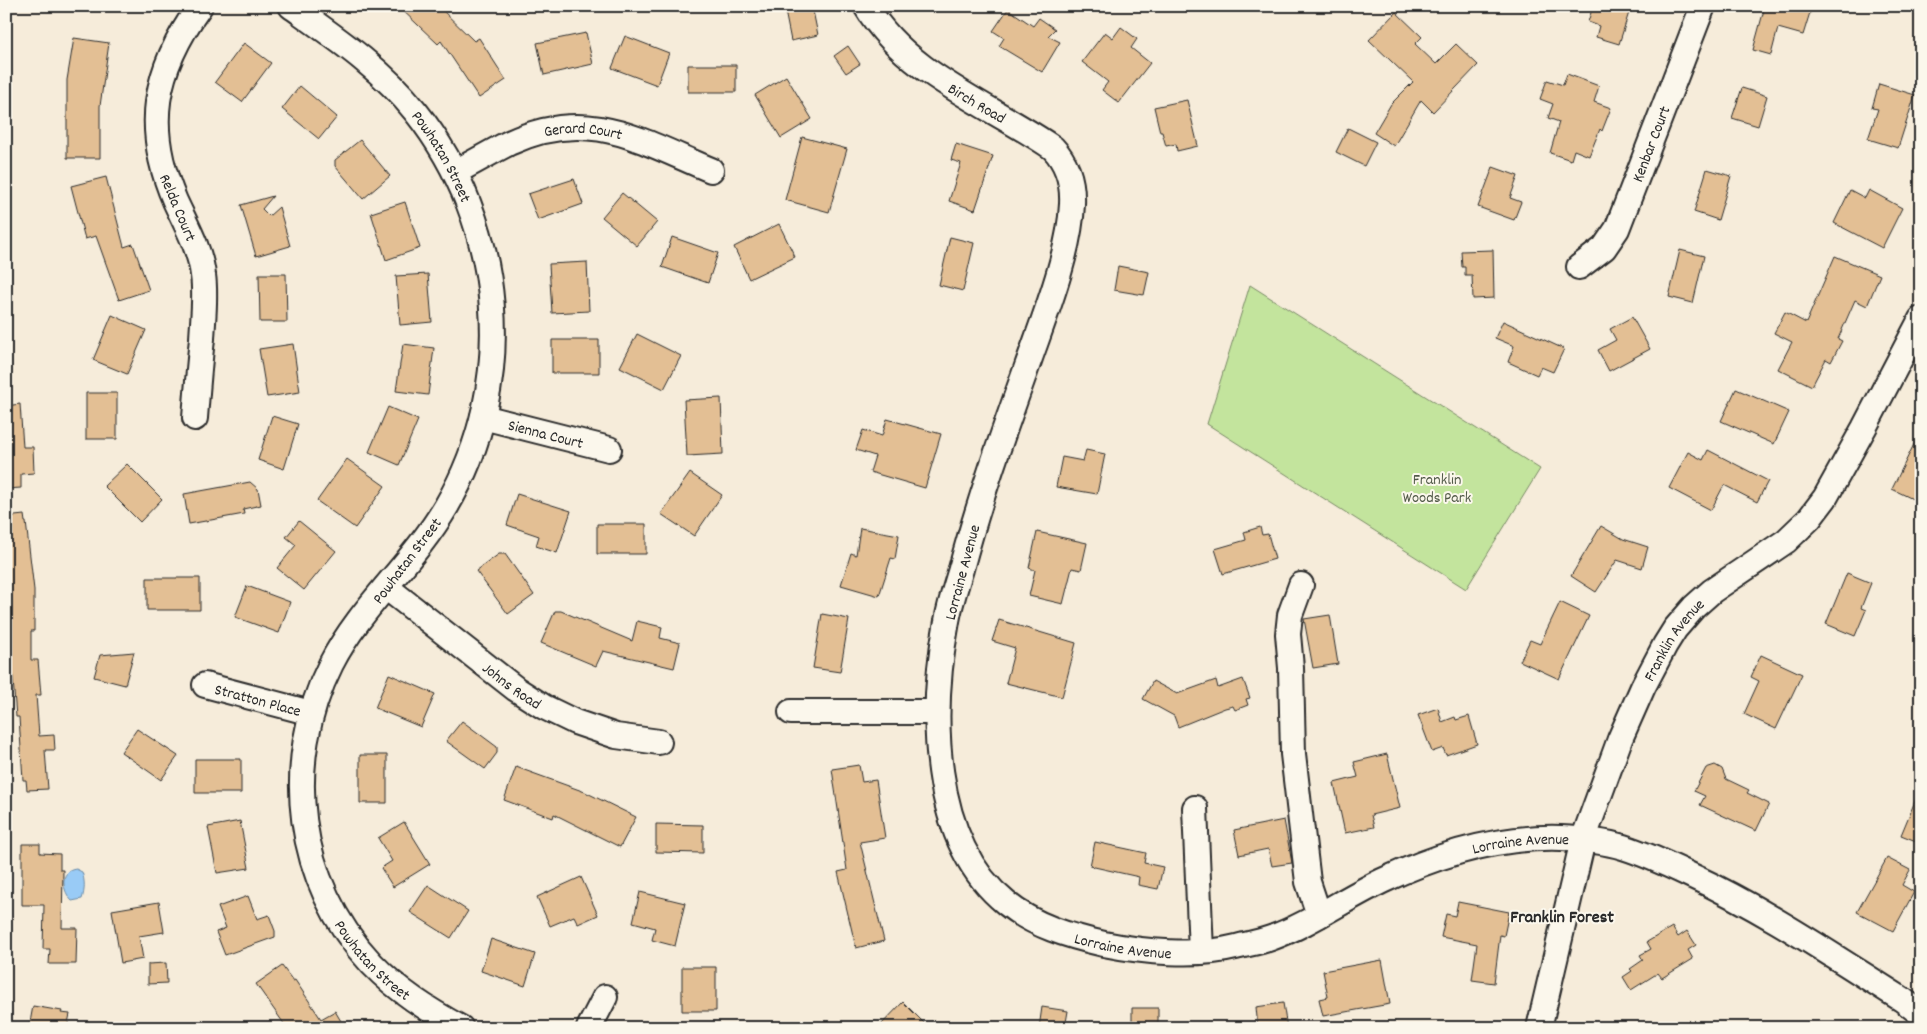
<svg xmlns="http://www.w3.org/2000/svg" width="1927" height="1034" font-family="Dekko,sans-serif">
<rect width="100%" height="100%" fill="#f6ecda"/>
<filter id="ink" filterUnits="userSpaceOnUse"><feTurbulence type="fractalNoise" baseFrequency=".02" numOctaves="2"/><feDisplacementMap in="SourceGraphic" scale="10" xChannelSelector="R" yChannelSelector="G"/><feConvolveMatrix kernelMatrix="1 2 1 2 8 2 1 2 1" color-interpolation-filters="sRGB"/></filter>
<g filter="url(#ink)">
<path fill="#c3e49d" stroke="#778864" d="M1250,285l290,184 -74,120 -259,-165z"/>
<path fill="#99cbf6" stroke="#6d8ba5" d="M76,869l6,3c3,9 3,18 0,27l-10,2c-9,-9 -14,-30 4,-32z"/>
<path fill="#e3bf94" stroke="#2b2b2b" d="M398,6h40l36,35 5,-3 27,42 -27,18 -38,-57 -3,3z
M784,6h28l6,29 -27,6z
M1593,6h38l-12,38 -23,-7 3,-11 -11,-4z
M1765,6h47l-9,29 -25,-7 -7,27 -18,-5z
M1008,9l25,17 6,-8 16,11 -7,7 12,6 -18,30 -43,-26 5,-8 -11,-7z
M1396,12l26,25 -7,7 21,20 20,-20 22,21 -45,47 -12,-12 -27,46 -20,-13 17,-29 22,-22 -44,-42z
M1121,27l16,12 -6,9 19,15 -31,40 -17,-13 6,-8 -26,-20 23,-30 8,6z
M586,33l7,31 -49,11 -7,-32z
M625,36l44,17 -12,32 -45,-17z
M74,38l35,5 -9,63v52h-33v-78z
M244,43l27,20 -29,39 -27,-20z
M848,46l12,18 -14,9 -12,-17z
M688,65h48v27h-48z
M1567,74l32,12 -5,16 17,6 -9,23 -2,-2 -11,27 -15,-6 -3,10 -21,-7 9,-31 -11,-4 5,-14 -13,-5 7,-19 16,5z
M786,76l26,43 -31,19 -26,-43z
M1879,84l36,11 -17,53 -30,-9 10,-30 -6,-1z
M300,86l37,31 -18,22 -37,-30z
M1742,88l25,8 -9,30 -26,-8z
M1187,100l11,46 -21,5 -1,-7 -10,2 -4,-14h-2l-6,-25z
M1348,128l28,14 -12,24 -28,-14z
M802,137l45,12 -18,63 -44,-12z
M360,140l30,36 -27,23 -28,-33v-6z
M956,144l37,12 -18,54 -26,-9 12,-38 -10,-3z
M1493,167l25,9 -8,22 11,4 -7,18 -36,-13z
M1707,169l24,7 -13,44 -24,-8z
M106,177l18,70 9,-3 16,46 -30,10 -23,-64 -11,3 -14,-53z
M574,179l9,25 -45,16 -10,-26z
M1850,190l15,8 4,-8 33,18 -20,40 -48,-25z
M622,193l35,29 -20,24 -35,-29z
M273,196l-11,13 7,7 10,-9 11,39 -34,10 -15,-51z
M405,202l15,46 -34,12 -15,-47z
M779,224l16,33 -46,22 -15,-32z
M672,237l46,16 -10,30 -46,-16z
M950,237l24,6 -11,48 -24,-6z
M1493,250l1,48 -21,1 -1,-24h-7v-8h-3l-1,-16z
M1680,250l24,6 -11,47 -24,-6z
M1835,256l45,19 -13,31 -12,-6 -17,39 4,2 -11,21 -5,-3 -14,27 -34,-17 14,-27 -18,-9 11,-21 21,11z
M587,262l2,49 -37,2 -3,-49z
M1118,266l31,6 -5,23 -30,-5z
M259,274h27l1,48h-27z
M428,274l4,48 -32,3 -4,-49z
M112,315l34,15 -19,44 -34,-14z
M1632,317l18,32 -41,22 -11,-21 18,-10 -6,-11z
M1503,321l61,28 -11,23 -12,-5 -4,8 -29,-13 6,-16 -19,-8z
M637,334l44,22 -17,33 -44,-22z
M552,340h47v33h-47z
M293,344l7,48 -33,5 -8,-48z
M403,344l31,4 -6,47 -32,-4z
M1736,389l53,23 -15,32 -53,-23z
M86,393h31v46h-31z
M721,398l2,56 -36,2 -3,-56z
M20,404l3,43h10l1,26 -13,1v14l-15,1v-83z
M388,407l30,13 -19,45 -30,-13z
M272,416l26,8 -14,45 -26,-9z
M887,419l54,15 -16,54 -55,-16 5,-16 -19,-6 7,-20 19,6z
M1921,430v73l-29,-14z
M1086,450l19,4 -8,40 -41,-7 6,-30 21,4z
M1708,450l60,31 -11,21 -33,-17 -13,25 -42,-22 19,-36 15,8z
M347,459l38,27 -30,42 -38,-27z
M127,464l35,35 -22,23 -36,-36z
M690,473l32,22 -28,41 -33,-22z
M250,482l8,7 3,16 -18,4 1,5 -55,10 -5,-30z
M517,494l54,17 -14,42 -21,-7 3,-10 -32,-11z
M24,515l1,7h1l8,68v41h-3v29h7l3,35h-5l3,41 15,-1 1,15h-10l3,39 -21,1 -1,-10h-3l-4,-63h-3l-7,-88h-3v-39h3l-3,-24v-49z
M299,521l37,30 -32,39 -27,-22 19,-23 -10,-8z
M597,524h49v30h-49z
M1601,526l22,13 25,8 -6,21 -25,-8 -21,32 -25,-16z
M1260,527l2,8 6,-1 7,25 -52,15 -8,-25 31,-9 -2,-8z
M860,528l39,7 -4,24 -4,-1 -12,38 -38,-11 10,-32 5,2z
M1037,532l50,11 -6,27 -9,-2 -9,36 -34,-8 6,-26 -6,-2z
M499,554h6l29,41 -26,19 -32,-43z
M1847,573l24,10 -10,25 5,2 -11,26 -29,-12z
M147,578h53v32h-53z
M247,586l43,16 -11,31 -44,-16z
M1560,602l29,14 -30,63 -39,-18 10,-21 10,4z
M555,611h6l71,30 5,-20 25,6 -2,11 20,5 -6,25 -71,-17 -7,15 -55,-23z
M822,614l27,5 -9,53 -27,-4z
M1330,615l8,49 -25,4 -9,-49z
M999,620l77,23 -14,54 -56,-14 9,-35 -23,-7z
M134,652l-9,33 -31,-8 6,-22z
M1761,655l41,19 -26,55 -32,-15 15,-33 -8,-4z
M389,674l46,20 -14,33 -46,-19z
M1243,679l7,19 -4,1 2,6 -13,5 -2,-4 -8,2 -47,19 -4,-11 -31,-17 10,-18 24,13 39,-14 2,8z
M1438,708l4,14 13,-5 1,3 13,-4 8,28 -31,11 -3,-7 -11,4 -14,-37z
M462,721l35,26v6l-12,16 -39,-28z
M137,729l41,27 -17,24 -40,-28z
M1387,754l13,54 -29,7 3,12 -29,6 -11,-50 24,-6 -4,-15z
M360,755h27v48h-27z
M195,759h46v34h-46z
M859,765l3,17 14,-2 9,58 -25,4 24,99 -28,7 -18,-76 9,-2 -15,-101z
M1715,765l7,4 4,10 23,11 -2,3 22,11 -13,27 -56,-26 5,-9 -11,-5 12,-23z
M516,767l69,25 51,25 -16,30 -66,-33 -1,4 -49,-18z
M1920,789h1v54l-20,-8z
M1284,820l8,43 -20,3 -4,-17 -29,6 -5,-25z
M240,821l9,47 -32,5 -9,-46z
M404,822l26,42 -37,23 -12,-19 11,-7 -14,-23z
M656,824l47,1v28l-47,-1z
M1095,842l51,11 -2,10 19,4 -5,22 -20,-4 1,-8 -49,-11z
M22,844h18v9l20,1v16h3l-1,58h15l-1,36h-27l1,-15h-7l1,-44h-22z
M1887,858l23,12 -8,15 12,7 -21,39 -36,-19z
M581,877l17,38 -20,9 -4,-8 -24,10 -13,-29z
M428,885l40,26 -17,27 -41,-26z
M640,892l45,11 -10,43 -23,-6 3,-12 -22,-6z
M248,896l9,23 12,-4 6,16v6l-50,18 -9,-23 10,-4 -8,-21z
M159,902l5,30 -25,4 4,23 -22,4 -9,-53z
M1458,902l51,10 -5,24 -4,-1 -6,48 -22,-3 5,-36 -36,-7 5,-23 9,2z
M1672,927l6,10 9,-6 9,14 -8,5 5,9 -31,19 -4,-5 -27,17 -8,-13 9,-6 -2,-2 13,-9 -3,-5 11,-6 -4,-7z
M491,939l44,15 -10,32 -44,-15z
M1382,960l8,44 -67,12 -4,-17 9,-2 -5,-26z
M166,963l1,20 -19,1v-20z
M282,966l11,15 2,-1 26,39 14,-8 10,17h-58l-31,-44z
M682,967h34v44h-34z
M903,1002l26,26h-51z
M1283,1003l4,25h-29l-2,-21z
M33,1006l29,5 -1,2 9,1 -3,14h-38z
M1042,1007l26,4 -3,17h-26z
M1132,1008h26v20h-26z"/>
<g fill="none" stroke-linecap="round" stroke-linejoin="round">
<defs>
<g id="minor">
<path id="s1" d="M291,6c45,32 91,63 125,106 89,112 103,271 30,395 -33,56 -86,100 -115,157 -50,99 -35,219 41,300 26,27 56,46 89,64"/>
<path id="s2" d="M866,6c41,69 123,98 187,142 15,16 20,34 19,56 -2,48 -26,109 -42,154 -25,70 -50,139 -69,211 -5,17 -11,34 -14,52 -17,89 -18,220 59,282 28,23 63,33 98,41 39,8 93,13 132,3 12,-3 24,-5 35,-9 39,-14 73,-39 111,-57 57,-27 116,-45 179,-43 21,1 42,3 62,9 22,7 44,17 65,27 76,35 145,82 215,126l18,14"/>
<path id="s3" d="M455,172c18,-9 36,-20 54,-29 79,-37 130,-3 202,27"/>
<path id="s4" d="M1579,267l25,-19 13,-19 86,-223"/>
<path id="s5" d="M483,417l126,32"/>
<path d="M195,418c2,-26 4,-52 7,-79 1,-21 4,-43 1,-64 -3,-26 -17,-50 -28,-74 -32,-74 -21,-131 25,-195"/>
<path d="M1301,585l-11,30 -2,19 3,34 2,86 15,128 11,33"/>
<path id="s6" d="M386,587l130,102 28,18 31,15 41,14 43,6"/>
<path id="s7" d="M205,685l106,28"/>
<path d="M791,712h146"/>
<path d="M1195,808l6,144"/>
<path d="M589,1028l16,-31"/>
<path id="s8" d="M1539,1028l44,-188 37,-101 23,-52 22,-42 10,-16 19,-22 18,-16 74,-50 23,-22 16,-21 39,-70 57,-109"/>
</g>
</defs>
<use href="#minor" stroke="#2b2b2b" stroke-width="28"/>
<use href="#minor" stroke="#fbf7ec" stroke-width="24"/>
</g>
</g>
<g text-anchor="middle" stroke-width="4" stroke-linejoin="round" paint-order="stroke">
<g font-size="16" fill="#2b2b2b" stroke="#fbf7ec">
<text dy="6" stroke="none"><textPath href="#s2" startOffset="149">Birch Road</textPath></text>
<text dy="6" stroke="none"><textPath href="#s3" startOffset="138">Gerard Court</textPath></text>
<text dy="6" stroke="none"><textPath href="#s4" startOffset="146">Kenbar Court</textPath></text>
<text dy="6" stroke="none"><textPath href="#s1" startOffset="216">Powhatan Street</textPath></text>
<text transform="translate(179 207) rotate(67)" y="6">Relda Court</text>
<text dy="6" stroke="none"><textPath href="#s5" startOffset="65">Sienna Court</textPath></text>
<text transform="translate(406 560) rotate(-53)" y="6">Powhatan Street</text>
<text transform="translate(961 572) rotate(-75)" y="6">Lorraine Avenue</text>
<text dy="6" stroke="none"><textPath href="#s8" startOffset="414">Franklin Avenue</textPath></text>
<text dy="6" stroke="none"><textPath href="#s6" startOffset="160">Johns Road</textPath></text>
<text dy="6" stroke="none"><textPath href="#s7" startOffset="55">Stratton Place</textPath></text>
<text dy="6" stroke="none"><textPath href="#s2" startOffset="1582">Lorraine Avenue</textPath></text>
<text dy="6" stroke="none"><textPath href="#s2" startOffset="1162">Lorraine Avenue</textPath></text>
<text dy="6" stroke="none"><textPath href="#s1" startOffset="1100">Powhatan Street</textPath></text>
</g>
<g font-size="16" fill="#515948" stroke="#fbf7ec">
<text x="1437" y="484">Franklin<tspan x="1437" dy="18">Woods Park</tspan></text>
</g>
<g font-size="18" font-weight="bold" fill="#2b2b2b" stroke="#fbf7ec">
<text x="1562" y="922">Franklin Forest</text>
</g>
</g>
<rect width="1927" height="1034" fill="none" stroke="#fbf7ec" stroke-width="25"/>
<rect x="12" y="12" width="1902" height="1009" fill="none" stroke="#2b2b2b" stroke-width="2" filter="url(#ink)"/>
</svg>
